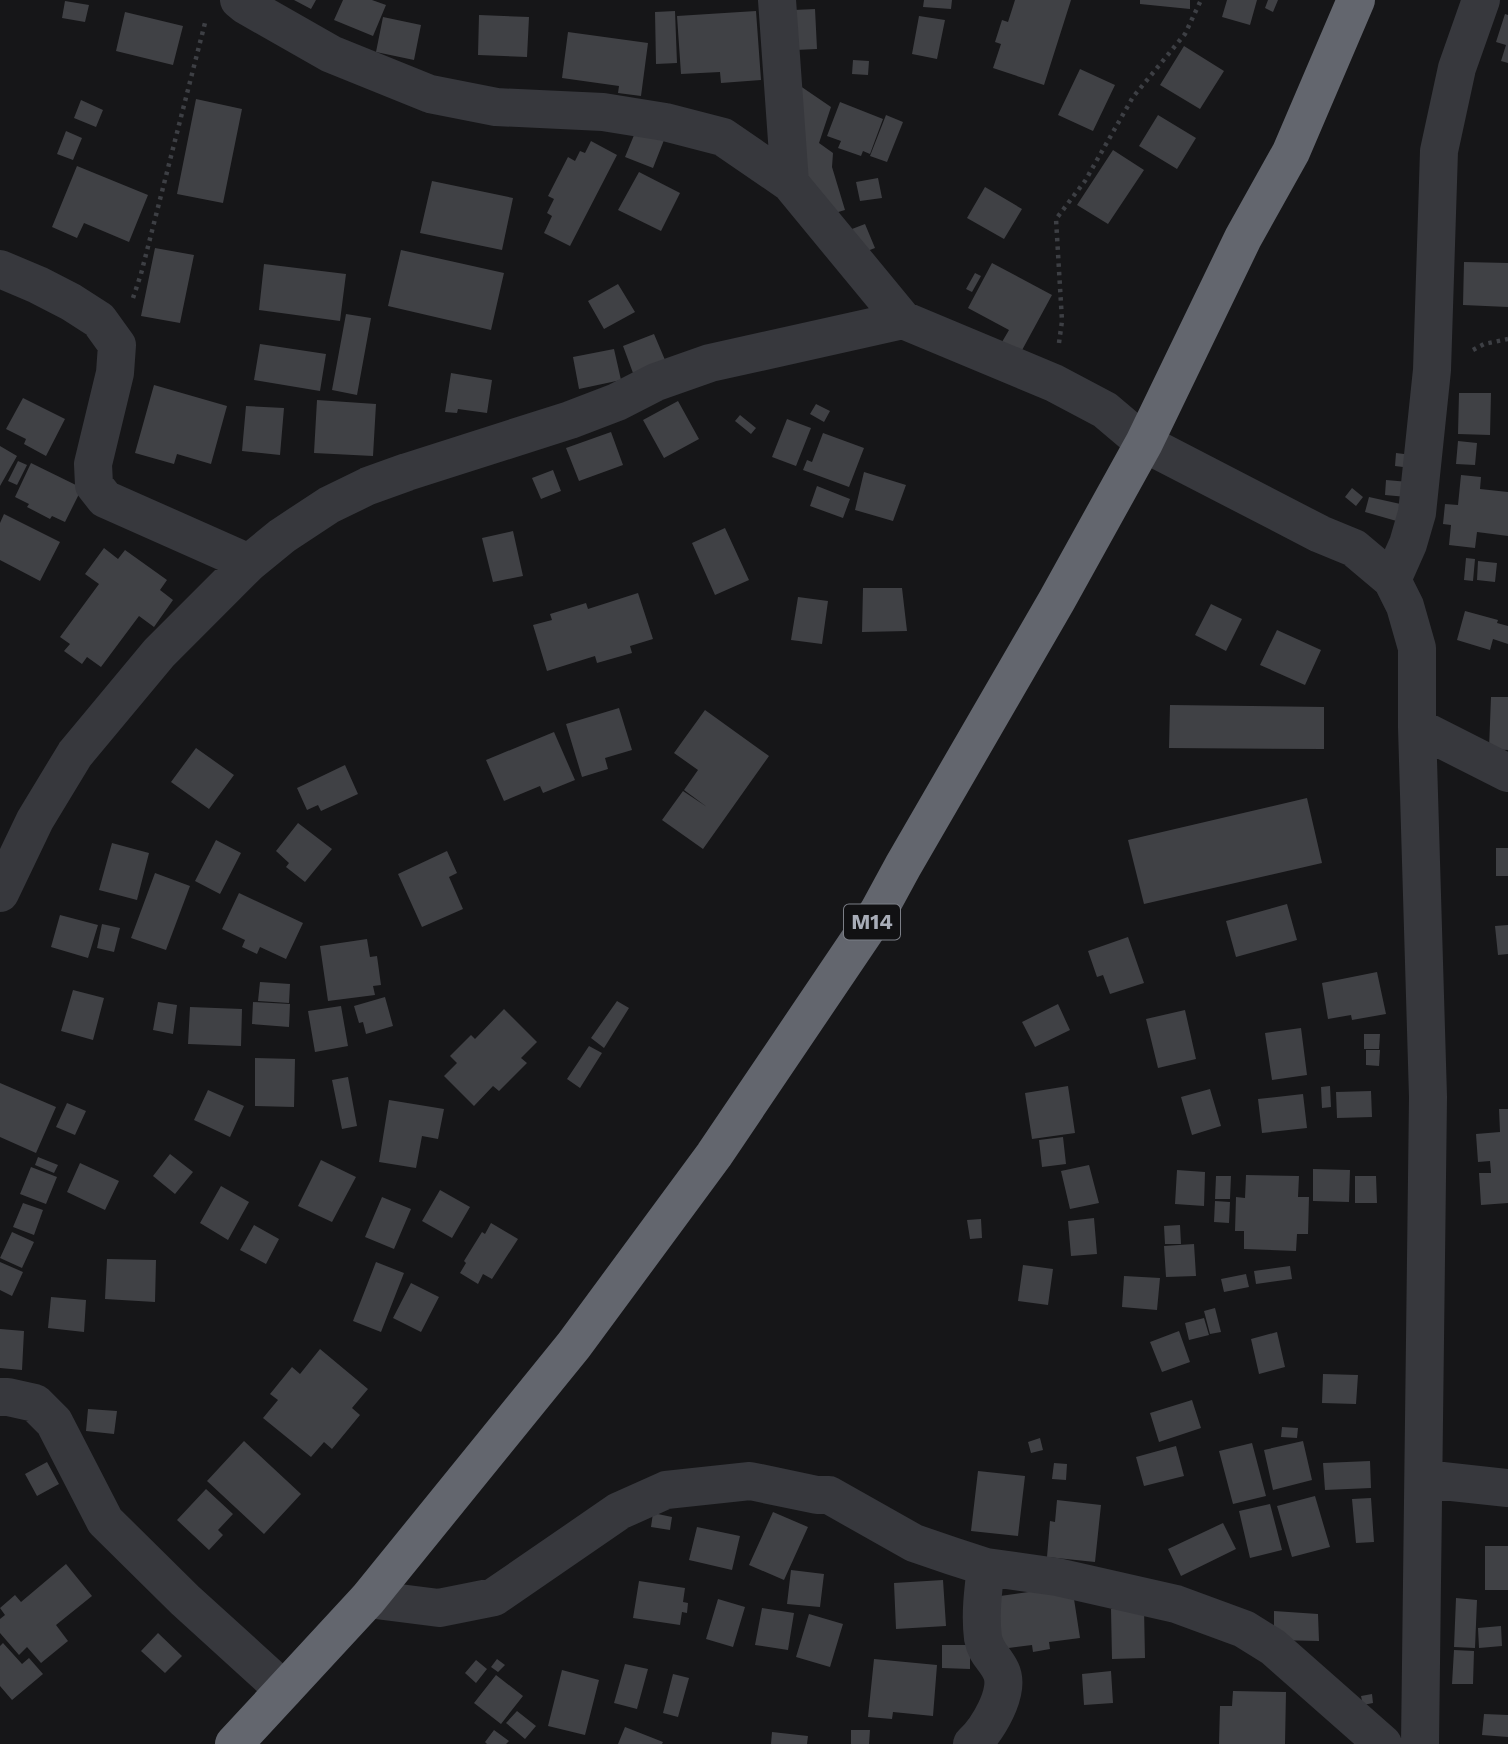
<svg xmlns="http://www.w3.org/2000/svg" width="1508" height="1744" font-family="'Work Sans',sans-serif">
<rect width="100%" height="100%" fill="#161618"/>
<path fill="#404145" d="M294,0h22l-5,9z
M343,0h29l14,5 -13,31 -39,-16z
M924,0h28l-1,9 -28,-2z
M1015,0h56l-27,85 -51,-17 8,-24 -6,-2 7,-22 6,2z
M1140,0h50v9l-50,-5z
M1227,0h30l-7,25 -28,-8z
M1268,0h10l-5,12 -8,-4z
M65,1l24,4 -4,17 -23,-4z
M815,9l2,40 -22,1 -1,-40z
M675,11l2,52 -21,1 -1,-52z
M756,11l5,69 -40,3 -1,-11 -39,2 -4,-58z
M125,12l58,14 -10,39 -57,-14z
M1505,14l3,1v48l-7,-2 5,-16 -10,-3z
M479,15l50,2 -2,40 -49,-2z
M919,16l26,4 -8,39 -25,-5z
M383,17l38,8 -7,35 -38,-8z
M568,32l80,11 -7,53 -23,-3 1,-7 -57,-8z
M1184,46l40,25 -24,38 -40,-24z
M853,60l16,1 -1,14 -16,-1z
M1080,69l35,16 -22,46 -35,-16z
M790,79l41,28 -12,36 14,10 -1,14 13,43 -27,8 -21,-69z
M196,99l46,10 -19,94 -46,-9z
M81,100l22,10 -7,17 -22,-9z
M840,102l43,17 -13,35 -7,-3 -2,5 -23,-8 3,-7 -14,-5z
M886,115l17,7 -16,40 -17,-6z
M1158,115l38,23 -19,31 -38,-23z
M639,123l27,12 -13,33 -28,-11z
M66,131l16,7 -9,22 -16,-6z
M591,141l26,14 -47,91 -26,-13 8,-17 -5,-3 7,-14 -6,-3 20,-39 7,4 5,-10 5,2z
M1113,150l31,20 -36,54 -31,-19z
M77,166l71,29 -19,47 -45,-19 -7,15 -25,-11z
M639,172l41,21 -19,38 -43,-21z
M878,178l4,20 -22,3 -4,-19z
M432,181l81,17 -11,52 -82,-17z
M985,187l37,22 -18,30 -37,-21z
M865,224l10,24 -13,5 -10,-24z
M155,248l39,7 -14,68 -39,-7z
M401,250l103,23 -13,57 -103,-24z
M1464,262l44,1v44l-45,-2z
M992,263l60,32 -31,57 -19,-10 7,-12 -41,-22z
M264,264l82,10 -6,47 -81,-11z
M975,273l6,3 -9,16 -6,-3z
M618,284l17,28 -31,17 -16,-28z
M346,314l25,4 -14,77 -25,-5z
M654,334l11,26 -32,13 -10,-27z
M260,344l66,10 -6,37 -66,-11z
M614,349l7,31 -42,9 -6,-32z
M451,373l41,7 -5,33 -29,-4 -1,4 -12,-1z
M154,385l73,21 -16,58 -34,-10 -3,10 -39,-11z
M1459,393h32l-1,42 -32,-1z
M23,398l42,21 -19,37 -22,-12 2,-5 -20,-10z
M317,400l59,4 -3,52 -59,-3z
M678,401l21,38 -35,19 -21,-38z
M816,404l14,7 -6,11 -14,-8z
M246,406l38,2 -4,47 -38,-4z
M740,415l16,13 -5,6 -16,-13z
M787,419l24,9 -15,38 -24,-9z
M611,432l12,33 -44,16 -13,-33z
M823,433l41,15 -15,39 -46,-17 4,-10 5,2z
M1458,441l19,2 -2,22 -19,-1z
M0,446l17,10 -17,30z
M1396,453l16,2 -1,13 -16,-2z
M18,461l9,4 -10,20 -9,-4z
M31,463l51,25 -17,34 -13,-6 -2,3 -23,-12 2,-3 -14,-7z
M553,470l8,21 -20,8 -9,-21z
M864,472l42,13 -13,36 -38,-11z
M1461,475l20,2 -1,12 28,3v44l-31,-4 -2,16 -26,-3 2,-20 -8,-1 2,-20 13,1z
M1386,480l23,2 -2,15 -22,-2z
M817,486l33,13 -7,19 -33,-12z
M1352,488l11,9 -7,9 -11,-9z
M1369,497l36,8 -5,17 -35,-10z
M4,514l56,28 -20,39 -40,-21v-37z
M725,528l24,52 -34,15 -23,-52z
M513,531l10,45 -30,6 -11,-44z
M104,548l14,11 7,-9 42,30 -7,10 13,10 -19,27 -15,-11 -38,51 -14,-10 -5,7 -18,-13 6,-7 -10,-7 39,-53 -14,-10z
M1466,558l9,1 -2,22 -9,-1z
M1478,561l19,2 -2,19 -18,-2z
M863,588h39l5,43 -45,1z
M638,593l15,46 -23,7 2,7 -35,10 -2,-7 -48,15 -14,-46 19,-5 -2,-6 36,-11 2,6z
M798,597l30,4 -6,43 -31,-4z
M1211,604l31,15 -16,32 -31,-16z
M1465,611l33,9 -1,3 11,3v18l-15,-5 -3,11 -33,-10z
M1277,630l44,20 -16,35 -45,-20z
M1491,697h17v53l-19,-1z
M1170,705l154,2v42l-155,-1z
M619,708l13,42 -27,8 3,11 -26,8 -16,-53z
M705,710l64,46 -66,93 -41,-29 21,-29 24,16 -23,-17 14,-20 -24,-17z
M554,732l21,48 -32,13 -3,-7 -36,15 -18,-41z
M196,748l38,27 -25,34 -38,-27z
M345,765l13,29 -37,17 -3,-6 -11,5 -10,-22z
M1307,798l15,65 -178,41 -16,-64z
M298,823l34,26 -27,33 -19,-15 3,-4 -13,-12z
M216,840l25,13 -21,41 -25,-13z
M112,843l37,10 -12,47 -38,-10z
M1496,848h12v28h-12z
M447,851l10,22 -8,4 14,32 -41,18 -24,-53z
M155,873l35,13 -24,64 -35,-12z
M239,893l64,30 -17,36 -26,-12 -3,7 -15,-7 3,-7 -23,-11z
M1287,904l10,36 -61,17 -10,-36z
M60,915l38,10 -10,33 -37,-11z
M102,924l18,4 -6,24 -17,-4z
M1508,925v29l-10,1 -3,-29z
M1128,937l16,46 -34,11 -7,-19 -6,2 -9,-26z
M367,939l3,18 7,-1 4,29 -8,1 2,9 -47,6 -8,-55z
M1377,972l9,42 -34,6 -1,-5 -23,4 -6,-36z
M260,982l30,2 -1,19 -31,-2z
M73,990l31,8 -11,42 -32,-9z
M385,997l8,29 -27,8 -3,-12 -4,1 -5,-17z
M617,1001l12,7 -25,40 -13,-10z
M158,1002l19,3 -4,29 -20,-4z
M253,1002l37,2 -1,23 -37,-3z
M1058,1004l12,26 -35,17 -13,-25z
M341,1006l7,40 -33,6 -7,-41z
M190,1007l52,2 -1,37 -53,-2z
M504,1009l33,33 -16,16 6,5 -28,28 -6,-5 -19,20 -30,-30 13,-13 -7,-7 21,-21 4,4z
M1185,1010l11,49 -38,9 -12,-49z
M1301,1028l6,47 -35,5 -7,-47z
M1364,1034h16l-1,15h-15z
M589,1046l13,7 -22,35 -13,-9z
M1366,1050h14l-1,16 -13,-1z
M255,1058l40,1 -1,48 -39,-1z
M348,1077l9,49 -15,3 -10,-49z
M0,1083l56,24 -20,46 -36,-16z
M1068,1086l7,47 -43,6 -7,-46z
M1330,1086l1,21 -9,1 -1,-21z
M1210,1089l11,37 -29,9 -11,-38z
M208,1090l36,16 -14,31 -36,-17z
M1371,1091l1,26 -35,1 -1,-26z
M1303,1094l4,34 -45,5 -4,-34z
M389,1100l55,9 -6,30 -16,-3 -6,32 -37,-6z
M67,1103l19,8 -11,24 -19,-8z
M1499,1109h9v94l-27,2 -2,-32h12l-1,-12 -12,1 -2,-28 24,-2z
M1063,1137l3,27 -24,3 -3,-27z
M170,1154l23,18 -18,22 -22,-18z
M38,1157l20,8 -4,8 -19,-8z
M321,1160l35,17 -24,45 -34,-16z
M80,1163l39,18 -14,29 -38,-18z
M1089,1165l10,38 -29,6 -9,-38z
M31,1167l26,10 -11,27 -26,-10z
M1313,1169l37,1 -1,32 -36,-1z
M1177,1170l28,2 -1,34 -29,-2z
M1246,1175l53,1 -1,21h11l-1,37h-11l-1,17 -52,-2v-18h-9l1,-34 9,1z
M1216,1176h15l-1,23h-15z
M1355,1176h21l1,27h-22z
M221,1186l28,16 -21,38 -28,-17z
M440,1190l30,17 -18,31 -30,-17z
M382,1197l29,12 -17,40 -29,-12z
M1215,1201l15,1 -1,21 -15,-1z
M23,1203l20,7 -9,25 -21,-8z
M1094,1218l3,36 -26,2 -3,-35z
M981,1219l1,19 -12,1 -3,-19z
M491,1223l27,16 -26,40 -9,-5 -5,10 -18,-11 6,-10 -2,-2 18,-29 3,2z
M254,1225l25,14 -13,25 -26,-14z
M1180,1225l1,19h-16l-1,-18z
M12,1232l22,10 -12,26 -22,-10z
M1194,1244l2,32 -30,1 -2,-31z
M107,1259l49,1 -1,42 -50,-3z
M0,1262l23,10 -11,24 -12,-6z
M376,1262l28,11 -23,59 -28,-11z
M1023,1265l30,4 -5,36 -30,-4z
M1290,1266l2,13 -36,5 -2,-13z
M1246,1274l3,13 -25,5 -3,-13z
M1124,1276l36,2 -3,32 -35,-3z
M411,1283l28,14 -18,35 -28,-14z
M51,1297l35,3 -2,32 -36,-4z
M1215,1308l6,24 -11,2 -6,-23z
M1204,1318l5,17 -20,5 -4,-17z
M0,1329l24,2 -2,39 -22,-2z
M1179,1331l11,31 -28,10 -12,-30z
M1277,1332l8,35 -26,7 -8,-35z
M320,1349l48,40 -16,19 8,7 -28,34 -8,-7 -13,15 -48,-39 15,-18 -8,-6 22,-27 8,7z
M1323,1374l35,1 -2,29 -34,-1z
M1192,1400l9,28 -42,14 -9,-29z
M88,1409l29,2 -3,23 -28,-3z
M1282,1427l16,1 -1,10 -16,-1z
M1040,1438l3,12 -12,3 -3,-11z
M244,1441l57,53 -37,40 -57,-53z
M1303,1441l9,39 -39,10 -9,-40z
M1252,1443l14,53 -33,8 -14,-53z
M1176,1446l8,30 -40,10 -8,-29z
M1370,1461l1,27 -46,2 -2,-27z
M47,1462l12,22 -22,12 -12,-22z
M1054,1463l13,1 -1,16 -14,-1z
M978,1471l47,5 -7,60 -47,-5z
M206,1489l27,25 -15,16 5,5 -14,15 -32,-30z
M1315,1496l15,51 -38,10 -15,-51z
M1371,1498l3,44 -18,1 -4,-44z
M1057,1500l44,5 -6,57 -48,-5 3,-36 5,1z
M1270,1504l12,46 -32,8 -11,-47z
M773,1512l35,15 -24,53 -35,-15z
M653,1513l19,4 -2,13 -19,-3z
M1223,1523l13,26 -55,27 -13,-27z
M697,1527l43,9 -8,34 -43,-10z
M1485,1546h23v44h-23z
M66,1564l26,32 -36,29 12,16 -27,22 -14,-16 -8,8 -19,-22v-14l5,-4 -5,-7 15,-13 6,7z
M791,1570l33,4 -4,33 -33,-3z
M943,1580l3,46 -50,3 -2,-46z
M639,1581l46,7 -2,14 5,1 -1,10 -5,-1 -2,13 -47,-7z
M1072,1586l8,52 -31,4 1,7 -17,3 -1,-7 -31,4 -8,-52z
M1456,1598l21,2 -2,48 -21,-1z
M718,1599l27,8 -12,40 -27,-8z
M762,1608l32,5 -6,37 -33,-5z
M1144,1608l1,50 -33,1 -1,-50z
M1274,1611l44,3 1,27 -45,-1z
M809,1614l34,10 -13,43 -34,-10z
M1501,1626l1,20 -23,2 -1,-20z
M158,1633l24,23 -17,17 -24,-22z
M3,1643l19,21 7,-6 14,16 -31,26 -12,-14v-40z
M942,1645h28v24l-28,-1z
M1454,1650l20,1 -1,33h-21z
M497,1659l8,6 -7,7 -7,-5z
M874,1659l63,6 -4,51 -40,-4 -1,7 -24,-2z
M476,1660l11,9 -11,14 -11,-10z
M625,1664l23,5 -11,40 -23,-6z
M562,1670l37,10 -14,55 -37,-9z
M1111,1671l2,32 -29,2 -2,-31z
M673,1674l16,4 -11,39 -15,-4z
M496,1675l27,21 -22,28 -27,-21z
M1233,1691l53,1 -1,52h-66l1,-38h12z
M1372,1694l1,9 -10,2 -2,-9z
M517,1711l19,15 -11,13 -19,-16z
M1484,1714l24,1v22l-26,-2z
M625,1727l38,15 -1,2h-44z
M494,1730l15,11 -3,3h-19l-2,-2z
M851,1730h19l-1,14h-18z
M772,1732l36,4 -1,8h-36z"/>
<g fill="none" stroke-linecap="round" stroke-linejoin="round">
<path stroke="#3d3f44" stroke-width="4.5" stroke-dasharray="3.5 5" stroke-linecap="butt" d="M133,298l8,-24 65,-255
M1059,343l3,-22 -6,-102 29,-38 48,-84 52,-63 16,-34
M1473,350l11,-6 24,-5"/>
<path stroke="#37383d" stroke-width="38" d="M239,0l6,5 86,49 99,40 66,13 107,5 62,10 58,15 67,46
M777,0l13,183 113,137 151,63 51,27 39,33 176,91 34,14 38,32 13,26 12,42v79l11,370 -8,647
M0,269l38,16 33,17 28,18 18,25 -2,28 -22,91 1,21 11,14 144,64
M1392,580l16,-36 9,-31 15,-143 7,-219 18,-83 24,-68
M1417,727l91,46
M0,893l35,-73 40,-66 84,-101 90,-90 33,-27 47,-31 39,-19 39,-14 163,-52 47,-18 39,-20 54,-19 193,-43
M0,1397h8l27,6 19,19 51,99 80,79 99,90
M1424,1479l84,9
M368,1599l71,9 55,-11 125,-86 47,-21 84,-9 67,14h12l85,48 38,13 34,11 71,10 119,27 68,25 29,18 110,97
M972,1744c15,-14 39,-52 29,-73 -6,-13 -15,-17 -18,-33 -3,-23 0,-47 3,-71"/>
<path stroke="#63666e" stroke-width="38" d="M234,1744l134,-145 206,-254 140,-190 164,-243 25,-46 154,-266 87,-157 99,-205 48,-86 65,-152"/>
</g>
<g text-anchor="middle" stroke-width="7" stroke-linejoin="round" paint-order="stroke">
<rect fill="#111113" stroke="#7b7e86" stroke-width="2" x="844" y="904.5" width="56" height="35" rx="5"/>
<g font-size="21" font-weight="bold" fill="#a8adb8">
<text x="872" y="929">M14</text>
</g>
</g>
</svg>
